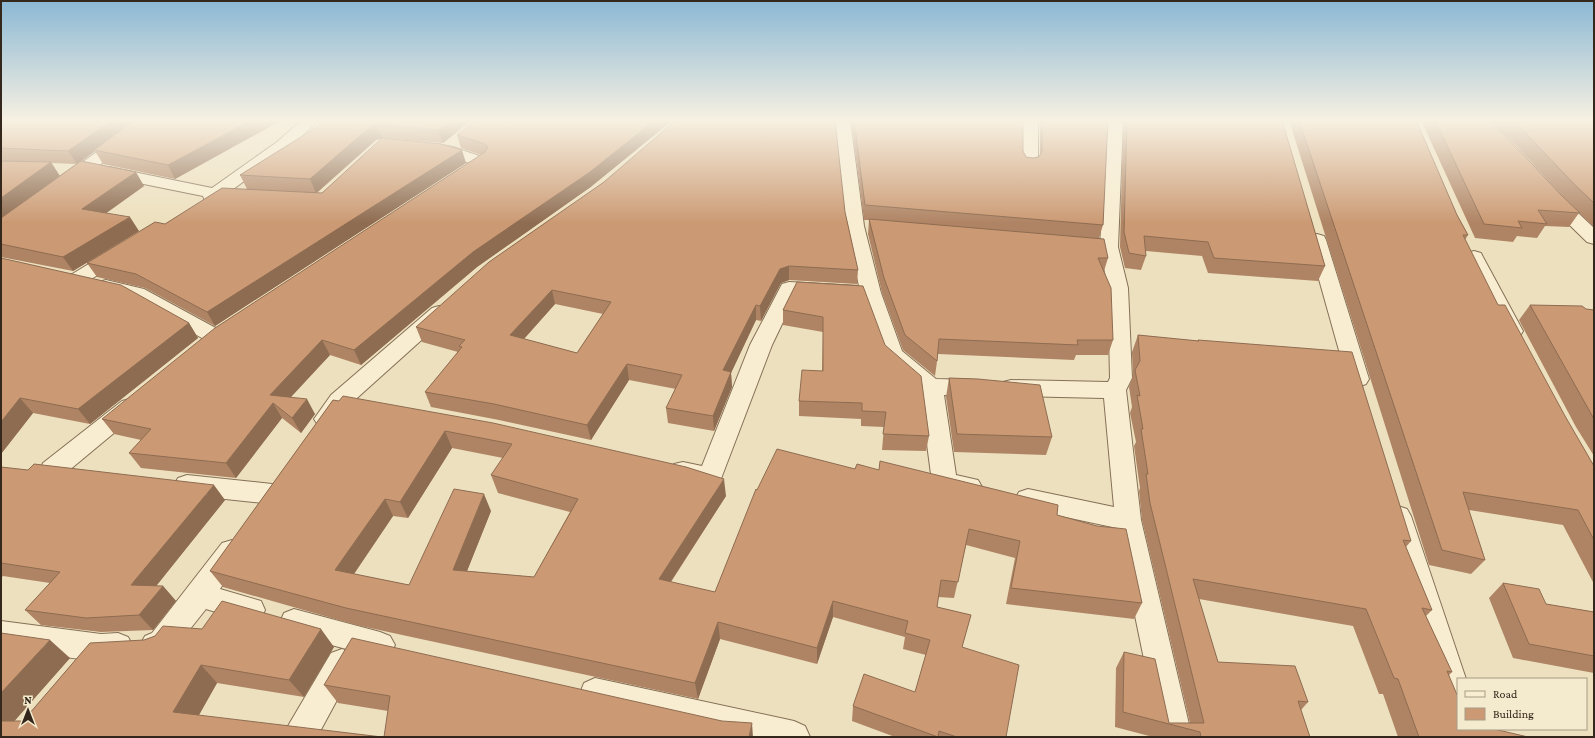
<svg xmlns="http://www.w3.org/2000/svg" width="1595" height="738" font-family="'Crimson Pro',serif">
<rect width="100%" height="100%" fill="#ede0be"/>
<g fill="none" stroke-linecap="round" stroke-linejoin="round">
<defs>
<path id="minor" d="M141,120h17l-84,65 -6,1 -6,-1 -2,-4 2,-4z
M302,120h17l-30,28 -57,42 17,2 3,4 -3,4c-10,2 -19,-2 -29,0 -6,0 -9,2 -15,1l-2,-5 -94,-19 -6,-1 -2,-4 2,-4 6,-1 103,21 65,-46z
M835,120h15l14,106 17,67 21,58 34,28 40,1 8,2 3,6 -3,6 -8,2 -32,-1 12,80 22,5 4,7 -4,7 -9,3 -33,-8 -4,-7 -12,-92 -35,-30 -22,-61 -67,-4 -24,50 -53,139c-14,4 -31,-2 -45,-6l-3,-7 3,-7 9,-2 19,4 48,-121 32,-61 7,-2 70,4 -13,-60z
M1022,120h16v45l-2,4 -6,1 -6,-1 -2,-4z
M1107,120h16l-5,127 10,41 4,90 -6,12 15,130 51,217h-32l-43,-209 -89,-19 -9,-3 -4,-7 4,-7 9,-3 86,18 -10,-109 -93,-2 -8,-2 -3,-6 3,-6 8,-2 97,2 2,-4 -2,-90 -8,-41z
M434,144l19,3 35,12 2,3 -2,3 -6,2 -37,-12 -17,-3 -2,-3 2,-3z
M1553,194l6,1 35,33v16l-7,-2 -40,-39 -3,-4 3,-4z
M1317,234l7,2 2,4 43,139 -3,5 -8,3 -8,-3 -3,-5 -39,-139 2,-4z
M117,249l7,2 2,4 -2,4 -41,25 -7,2 -7,-2 -3,-4 3,-4 41,-25z
M1474,251l7,2 2,4 40,74 -3,5 -7,2 -7,-2 -3,-5 -38,-74 2,-4z
M106,280l38,9 79,43 4,5 -4,5 -7,2 -7,-2 -78,-44 -32,-8 -3,-4 3,-4z
M439,306l7,2 3,5 -3,5 -99,89 -13,18 -8,2 -8,-2 -4,-6 17,-24 101,-87z
M130,399l8,2 4,6 -4,6 -77,64 -9,2 -9,-2 -3,-7 3,-7 79,-62z
M187,475l85,9 9,3 4,7 -4,7 -9,3 -85,-9 -9,-3 -4,-7 4,-7z
M1398,506l9,3 4,7 55,163h-8v36l-11,-5 -4,-10 -58,-184 4,-7z
M232,540l10,3 3,8 -25,38 41,12 4,9 -4,9 -10,4 -45,-14 -35,44 -16,5 -10,-4 -5,-9 5,-9 7,-3 70,-90z
M294,609l86,23 10,4 5,9 -5,9 -10,4 -86,-23 -10,-4 -4,-9 4,-9z
M1,621l100,13 17,-1 10,4 5,9 -5,9c-29,12 -94,-3 -127,-8z
M342,649l11,4 4,10 -40,74h-34l5,-11 43,-73z
M595,678l199,43 11,5 5,11h-85l-130,-29 -11,-5 -4,-10 4,-10z"/>
</defs>
<use href="#minor" stroke="#857057" stroke-width="2"/>
<use href="#minor" fill="#f8edd1" fill-rule="evenodd"/>
</g>
<path fill="#af8464" fill-rule="evenodd" d="M1,120h281l-107,59 -72,-15 -8,-13 -13,10 62,25 -38,27 33,18 -66,40 -72,-14zM51,163l25,1 -17,12z
M328,120h144l-29,23 -61,-5 -6,2 -59,53h5l144,-30 -251,163 -70,-38 -48,-11 -10,-14 78,-39 82,-35 -7,-14z
M475,120l117,66 -115,81 -116,98 -31,-10 -40,42 25,17 -14,19 -19,-15 -46,60 -95,-10 -12,-15 12,-13 -27,-6 -12,-15 379,-264 -20,-7 -4,-13z
M848,120h175v31l3,6 7,1 7,-2v-36h70h-2l-5,105 -4,13 9,20 -4,13 9,69 -5,15h-32l-2,5 -136,-6 -3,22 -32,-26 -21,-57 -14,-59 1,-14h-5l-13,-100z
M1123,120h159l43,146 -7,15 -110,-8 -6,-17 -56,-5v5l-5,14 -16,-2 -5,-21z
M1289,120h127l41,95 11,20 -3,5 33,65 96,161v118l-31,-59 -94,-15 16,50 -14,14 -42,-9z
M1421,120h173v107l-15,-14 -10,14 -24,-1 -8,12 -20,-2 -4,6 -38,-4zM1506,136l3,2 56,61 -4,-4z
M604,182l241,30 13,58 -1,14 -68,-4 -8,3 -20,38 -5,-1 -25,53 1,14 -18,44 -46,-8 -2,-15 10,-19 -47,-9 -38,60 -92,-20 -68,-13 -6,-15 33,-40 -36,-10 -6,-15zM555,304l48,10 -26,39 -53,-14z
M1,258l188,65 9,15 -108,86 -57,-11 -32,41z
M797,282l88,63 44,91 -3,15 -44,-1 2,-23 -23,-1v-7l-62,-3v-15l23,-30 1,-39 -40,-7v-15z
M1530,305l64,5v146l-18,-29 -57,-107z
M1138,335l59,6 1,-1 213,201 -5,6 26,63 -6,6 26,56 -3,3 9,54 70,8h-130l-15,-43h-4l-26,-68 -154,-27 19,63 90,40 -7,8 9,27h-157l-38,-10 1,-59 8,-16 45,71h21l-48,-203 -3,-29 1,-3 -6,-42 2,-4 -6,-29 2,-6 -3,-20 4,-12 -1,-23z
M949,378l103,59 -6,18 -92,-3 -8,-55z
M333,400l393,96 -55,86 44,10 42,-102 98,-21 24,1 178,45 85,88 -8,16 -128,-15 9,-46 -49,-13 -12,53 -16,-1 -1,10 34,8 -9,32 44,90h-111l-43,-16 1,-15 62,-14 11,-37 -23,-6 2,-12 -72,-20 -16,47 -97,-25 -22,60 -342,-74 -133,-38 -13,-16zM452,448l51,10 -12,17 7,18 72,19 -36,65 -67,-6 24,-60 -82,74 -55,-11 39,-58 15,2z
M1,467l224,33 -69,86h7l13,15 -23,29 -52,2 -60,-7 -16,-15 25,-27 -47,-7 -2,2z
M1503,583l43,21 48,8v61l-81,-15 -24,-60z
M1,633l69,25 -56,63h9l67,-78 244,4 -30,50 -87,-14 -18,32 -198,22z
M324,685l429,52 -365,-26 -50,-8z"/>
<path fill="#8e6c51" d="M113,120h27l-46,30 1,1 -18,13 -9,-13z
M252,120h30l-107,59 -7,-14z
M452,120h20l-29,23 -5,-13z
M655,120h18l-81,66 -115,81 -116,98 -7,-15 119,-98z
M377,124l5,14 -6,2 -60,53 -6,-14 61,-53z
M462,150l4,13 -251,163 -8,-14z
M51,162l9,14 -59,43v-21z
M136,172l8,14 -53,38 -9,-15z
M130,217l9,14 -66,40 -10,-14z
M789,266v14l-8,3 -20,38 -1,-15 20,-37z
M552,290l3,14 -41,46 -4,-15z
M756,305v15l-25,53 1,14 -18,44 -1,-15 10,-46z
M189,323l9,15 -108,86 -12,-15z
M322,340l8,15 -50,54 -10,-14z
M627,364l2,16 -38,60 -4,-15z
M20,398l13,15 -32,41v-32z
M307,399l8,15 -14,19 -9,-15z
M273,403l9,15 -46,60 -10,-15z
M445,431l7,17 -44,70 -8,-16z
M724,479l2,17 -64,99 -3,-16z
M214,485l11,15 -80,100 -14,-15z
M484,494l7,17 -30,75 -8,-16z
M385,499l8,17 -48,71 -10,-17z
M163,586l13,15 -23,29 -14,-15z
M833,601v16l-16,47v-16z
M718,622l2,17 -22,60 -3,-16z
M321,629l13,18 -30,50 -15,-17z
M50,640l20,18 -59,67 -10,9v-41z
M201,665l16,18 -26,46 -18,-17z
M752,723l1,14h-4z"/>
<path fill="#cb9a74" stroke="#8e6c51" fill-rule="evenodd" d="M1,120h112l-45,31 -67,-3z
M135,120h117l-84,45 -74,-15z
M328,120h124l-14,10 -61,-6 -6,2 -61,53 -70,-4z
M475,120h180l-65,52 -117,80 -119,98 -32,-10 -52,55 37,4 -15,19 -19,-15 -47,60 -97,-10 22,-24 -49,-10 113,-91 270,-176 3,-5 -3,-3 -28,-9z
M676,120h159l10,92 13,58 -69,-4 -9,3 -20,37 -4,-1 -33,65 8,2 -18,44 -47,-8 16,-33 -55,-11 -40,61 -93,-21 -69,-12 37,-45 -3,-1 6,-6 -49,-13 73,-65 115,-80zM552,290l59,12 -34,51 -67,-18z
M854,120h169v31l3,6 7,1 6,-1 3,-6v-31h66l-5,105 -238,-20z
M1127,120h155l43,146 -111,-8 -6,-16 -64,-6 2,20 -17,-3 -5,-21z
M1299,120h117l41,95 11,20h-5l35,70h7l60,111 29,50v74l-16,-30 -115,-18 22,68 -43,-10z
M1435,120h52l16,13 58,62 19,18 -42,-3 9,14 -29,-3 4,7 -38,-4z
M1510,120h84v83l-19,-18 -58,-61z
M382,138l59,6 21,6 -255,162 -71,-38 -49,-11 68,-41 10,2 57,-36 100,5z
M1,161l50,1 -50,36z
M81,161l55,11 -54,37 48,8 -67,40 -62,-13v-26z
M869,219l235,20 4,19h-10l13,30 2,52h-36l1,5 -139,-6 -2,22 -32,-26 -21,-57z
M1,258l120,27 68,38 -111,86 -58,-11 -19,24z
M797,282l66,4 22,59 36,31 8,60 -46,-2 3,-22 -24,-1v-8l-63,-2 3,-31 21,1v-54l-40,-7z
M1530,305l52,1 4,3 8,1v109z
M1138,335l61,6 -1,-1 154,12 59,189 -8,-1 29,70 -10,-2 30,64 -5,-1 11,26v32h36l34,8h-109l-21,-58 -4,-1 -28,-69 -173,-30 25,83 77,4 13,36 -10,-1 12,36h-109l-1,-5 -77,-20 1,-60 31,7 14,64h35l-54,-220 -4,-29h2l-7,-45h2l-6,-34 3,1 -5,-26 5,-9z
M949,378l29,1 62,6 12,52 -95,-3z
M343,396l150,27 193,44 38,12 -65,100 56,13 41,-103 1,1 20,-41 78,20 2,-5 22,6 1,-9 178,44 -1,10 40,11 29,3 16,74 -131,-15 9,-47 -51,-12 -11,53 -17,-2 -4,27 34,8 -9,32 57,18 -13,72h-49l-18,-6 -1,6 -85,-31 11,-32 51,18 15,-52 -25,-7 3,-12 -75,-20 -16,47 -99,-26 -23,61 -349,-75 -136,-37 123,-171 6,1zM445,431l67,13 -21,31 87,24 -44,78 -81,-7 31,-76 -30,-5 -45,96 -74,-15 50,-71 15,3z
M34,464l180,21 -83,100 32,1 -24,29 -53,3 -61,-8 35,-38 -59,-9v-96l27,3z
M1503,583l36,6 7,15 48,8v44l-65,-12z
M222,601l99,28 -32,51 -88,-15 -28,47 209,25h-381v-16h22l67,-78 54,-3 11,-4 8,-10 39,3z
M1,633l49,7 -49,53z
M352,638l370,83 30,2 -3,14h-365l6,-41 -66,-11z"/>
<linearGradient id="sky" x2="0" y2="1"><stop stop-color="#8bb8d4"/><stop offset="0.54" stop-color="#f7f1e2"/><stop offset="1" stop-color="#f7f1e2" stop-opacity="0"/></linearGradient>
<rect width="1595" height="223" fill="url(#sky)"/>
<rect width="1595" height="738" fill="none" stroke="#34281c" stroke-width="4"/>
<rect x="1457" y="678" width="130" height="52" fill="#f4eacd" stroke="#a79c86"/>
<rect x="1465" y="691" width="20" height="6" fill="#f8edd1" stroke="#a79c86"/>
<text x="1493" y="698" font-size="12" fill="#34281c">Road</text>
<rect x="1465" y="708" width="20" height="12" fill="#cb9a74" stroke="#a79c86"/>
<text x="1493" y="718" font-size="12" fill="#34281c">Building</text>
<g transform="translate(28 710)" stroke="#f4eacd" stroke-width="3" paint-order="stroke">
<path d="M0-3L7 15L0 10L-7 15Z" fill="#34281c"/>
<text y="-6" font-size="11" font-weight="bold" text-anchor="middle" fill="#34281c">N</text>
</g>
</svg>
